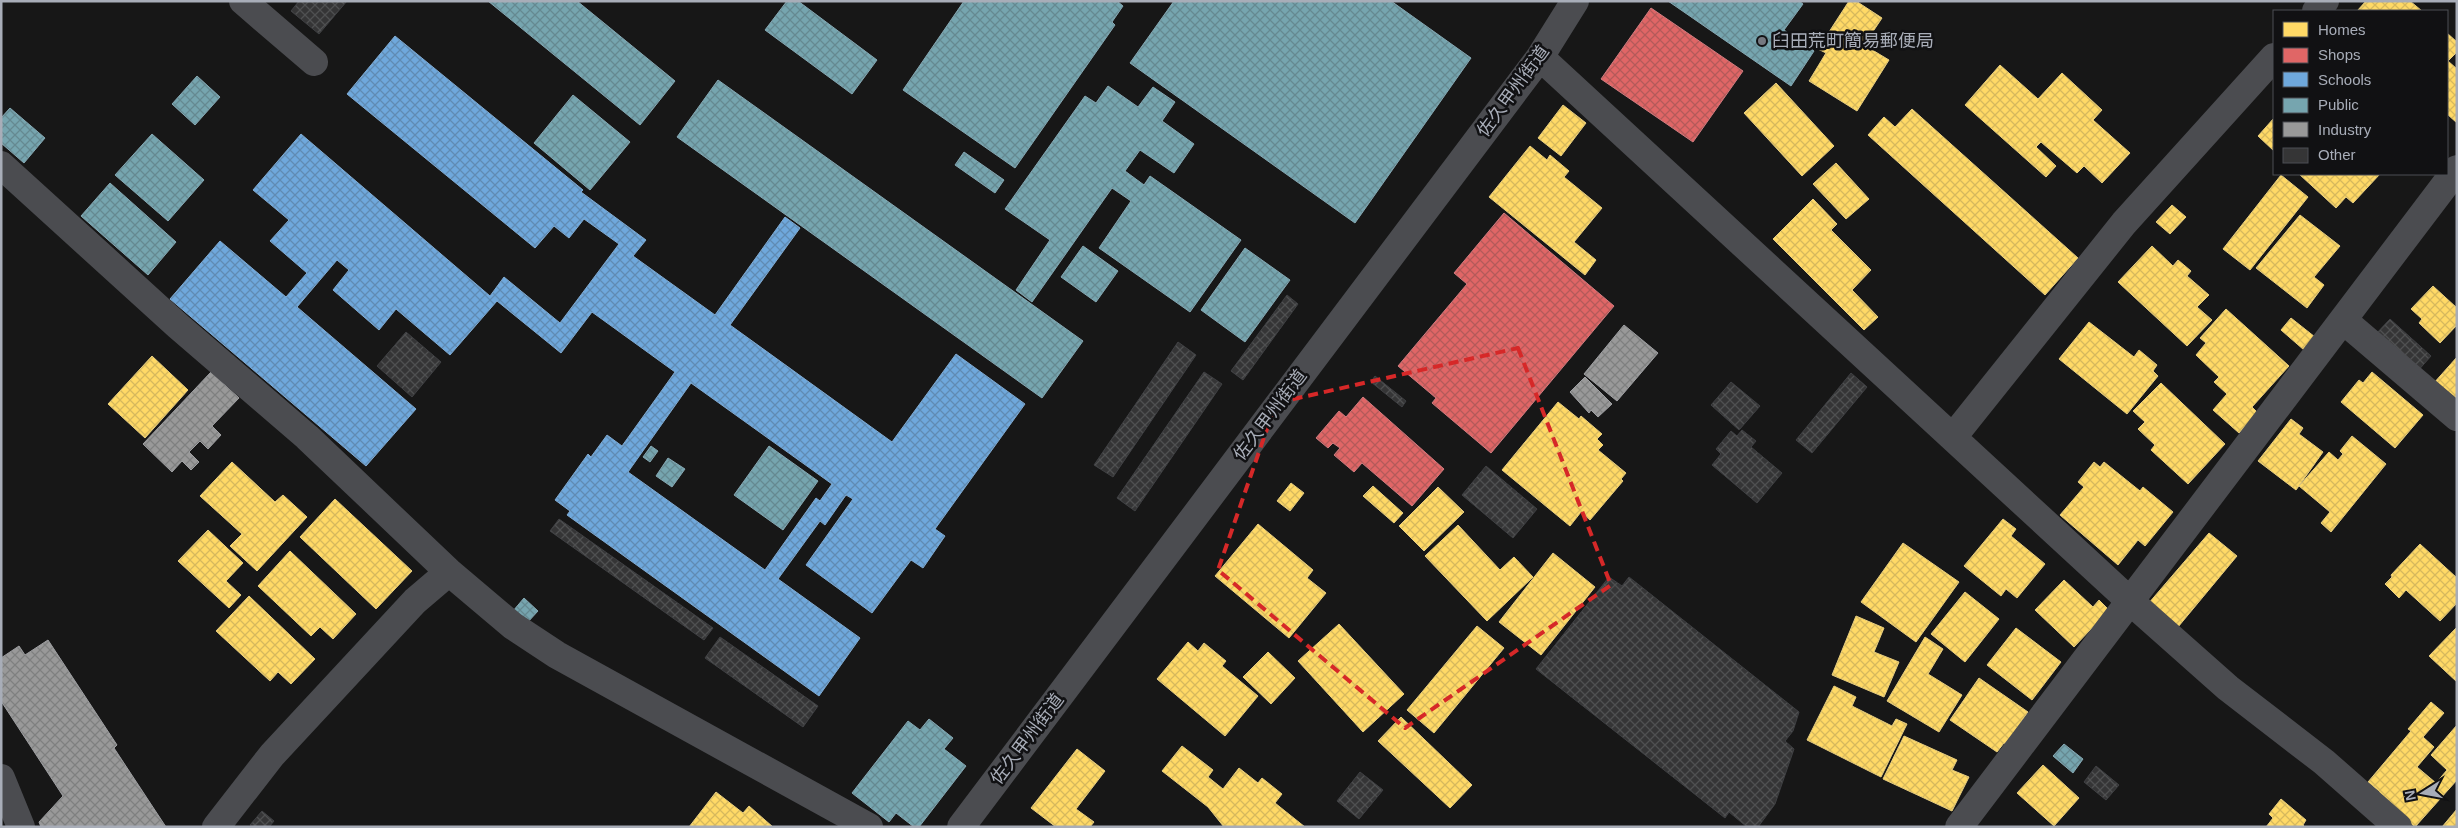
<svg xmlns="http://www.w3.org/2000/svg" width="2458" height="828" font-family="Arial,'Noto Sans JP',sans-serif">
<defs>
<pattern id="homes-cross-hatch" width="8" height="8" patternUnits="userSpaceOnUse" patternTransform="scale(1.25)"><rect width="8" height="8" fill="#ffd966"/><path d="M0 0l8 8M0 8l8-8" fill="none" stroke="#d6b85d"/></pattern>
<pattern id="shops-cross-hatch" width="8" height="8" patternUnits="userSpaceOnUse" patternTransform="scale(1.25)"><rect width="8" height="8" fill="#e06666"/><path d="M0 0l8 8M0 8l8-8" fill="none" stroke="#b45a5a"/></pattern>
<pattern id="schools-cross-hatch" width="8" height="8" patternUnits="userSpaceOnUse" patternTransform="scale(1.25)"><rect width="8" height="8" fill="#6fa8dc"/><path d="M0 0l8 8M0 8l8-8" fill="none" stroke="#608bb3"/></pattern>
<pattern id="public-cross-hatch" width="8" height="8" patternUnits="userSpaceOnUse" patternTransform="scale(1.25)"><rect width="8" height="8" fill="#76a5af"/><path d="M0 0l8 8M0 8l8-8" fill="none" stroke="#658991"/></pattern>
<pattern id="industry-cross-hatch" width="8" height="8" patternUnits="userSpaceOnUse" patternTransform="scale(1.25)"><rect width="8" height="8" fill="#999"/><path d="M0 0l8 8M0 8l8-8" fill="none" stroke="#7f8080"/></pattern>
<pattern id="building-cross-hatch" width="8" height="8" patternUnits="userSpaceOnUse" patternTransform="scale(1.25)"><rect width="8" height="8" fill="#353536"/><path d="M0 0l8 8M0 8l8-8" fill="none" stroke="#4f5051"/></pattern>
</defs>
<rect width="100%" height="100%" fill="#171717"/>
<path fill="url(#homes-cross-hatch)" stroke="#e5cc7f" d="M1849,1h7l26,17 -18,27 25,15 -32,51 -48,-30 17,-28 -8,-4z
M2366,1h44l12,10h-65z
M2447,33l10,9v10l-9,9 9,8v54l-10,-9z
M2000,65l38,34 24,-26 40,37 -9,10 37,33 -28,30 -18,-17 -7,7 -36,-31 -5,5 20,19 -10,11 -81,-72z
M1776,83l58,63 -32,30 -58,-63z
M1563,105l23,18 -25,33 -23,-18z
M1912,109l166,149 -33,37 -177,-160 16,-18 11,10z
M2274,118v33l-16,-15z
M1530,146l17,14 3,-5 19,16 -5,6 38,31 -28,34 22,18 -11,15 -96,-78z
M1836,163l33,36 -23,20 -33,-35z
M2299,174h81l-27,29 -7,-6 -10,11z
M2281,175l27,22 -58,73 -27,-21z
M1813,199l24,25 -6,6 40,40 -19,20 26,27 -14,13 -91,-91z
M2172,205l14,12 -16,17 -14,-12z
M2300,215l40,31 -26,31 10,8 -17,23 -51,-40z
M2152,246l21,20 5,-6 13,11 -4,5 22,19 -12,12 15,13 -25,26 -69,-64z
M2433,286l24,22v17l-17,18 -21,-20 3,-4 -11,-10z
M2226,309l63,57 -37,41 6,6 -19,20 -26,-23 14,-16 -13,-12 5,-5 -23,-22 10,-12 -6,-5z
M2291,318l24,19 -11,13 -23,-20z
M2089,322l45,35 5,-7 18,15 -4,6 5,5 -31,38 -68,-55z
M152,356l36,34 -43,48 -37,-34z
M2457,357v48l-24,-21z
M2372,372l51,43 -28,33 -54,-46 18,-22 4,3z
M2161,383l64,61 -37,40 -37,-34 4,-5 -17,-16 7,-7 -12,-11z
M1558,402l21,17 2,-3 21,18 -5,5 6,6 -5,5 28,23 -5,6 2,2 -33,39 -9,-8 -11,14 -68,-56z
M2291,419l12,9 -4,6 24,18 -27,38 -38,-29z
M2352,436l34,28 -55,68 -10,-9 9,-11 -31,-26 30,-34 9,8 5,-6 -3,-3z
M232,462l43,40 8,-7 24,22 -50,54 -27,-25 12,-12 -42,-38z
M2094,462l6,5 4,-5 36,29 3,-4 30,25 -28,34 -7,-6 -20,25 -58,-50 24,-28 -6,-5z
M1291,483l13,10 -14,18 -13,-10z
M1373,486l30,27 -9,10 -31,-27z
M1438,487l26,25 -40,39 -25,-25z
M335,499l77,72 -36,38 -76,-72z
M2003,519l13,10 -5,7 34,28 -28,34 -11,-9 -5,7 -37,-30z
M1258,524l55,46 -6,8 19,15 -37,45 -74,-62z
M1458,525l42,45 14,-13 19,20 -46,44 -62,-65z
M208,530l35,33 -17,18 15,14 -12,13 -51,-47z
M2209,533l28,23 -59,71 -30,-23z
M1903,543l56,39 -43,60 -55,-40z
M2420,544l37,34v25l-17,18 -34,-31 -7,8 -14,-14 7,-7 -1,-2z
M290,551l66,63 -23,25 -13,-12 -9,9 -53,-50z
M1553,553l42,34 -54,68 -42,-33z
M2064,580l29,27 6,-7 10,10 -35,37 -39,-37z
M1965,592l34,27 -34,43 -34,-28z
M249,596l66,63 -24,25 -13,-12 -8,9 -54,-50z
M1856,616l28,12 -10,24 25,10 -15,35 -52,-22z
M1339,624l65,70 -41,38 -65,-71z
M1477,626l27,22 -70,85 -27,-23z
M2457,627v55l-28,-26z
M2016,628l45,34 -29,38 -45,-35z
M1925,637l18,12 -15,25 34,21 -23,37 -52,-31z
M1188,642l10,9 6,-8 22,18 -4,5 36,30 -33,40 -68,-57z
M1268,652l27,26 -24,26 -28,-27z
M1979,678l49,34 -22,32 -2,-1 -7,9 -47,-32z
M1834,686l22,11 -4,9 40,20 4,-7 11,5 -26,53 -74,-37z
M2431,702l13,11 -21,24 11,10 -17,20 19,16 11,-13 -16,-15 26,-30v55l-42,47 -37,-32 2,-3 -12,-10 43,-51 -3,-2z
M1401,717l71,68 -22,23 -72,-67z
M1904,736l53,24 -5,10 17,7 -17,34 -69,-32z
M1182,746l31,24 -5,7 15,12 16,-21 19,15 4,-5 20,16 -7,9 30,24h-81l-16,-20 -46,-36z
M1077,749l28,22 -29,38 18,13 -4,5h-34l-25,-19z
M2043,765l36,33 -25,28 -37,-33z
M716,792l27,21 6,-7 24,21h-84z
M2281,799l25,21 -3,5 2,2h-39l7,-9 -4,-4z
M2457,809v18h-15z"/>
<path fill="url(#shops-cross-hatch)" stroke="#cf7b7f" d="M1651,8l92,63 -50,71 -92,-63z
M1504,213l110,93 -123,147 -59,-50 4,-5 -38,-32 69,-82 -13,-11z
M1363,397l81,72 -32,37 -50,-43 -8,9 -20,-17 6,-7 -7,-5 -5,5 -12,-10 23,-27 7,6z"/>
<path fill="url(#schools-cross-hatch)" stroke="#80aad1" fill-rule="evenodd" d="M395,36l188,154 -2,2 65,48 -13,16 82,59 70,-98 15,11 -70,97 162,117 64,-88 69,50 -90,125 10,7 -22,32 -12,-8 -39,53 -66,-48 47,-66 -7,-4 -21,30 -5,-4 -42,58 82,59 -41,58 -252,-181 3,-4 -15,-11 33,-46 3,3 16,-22 15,11 53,-74 -83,-60 -31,41 -64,-52 -47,54 -54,-46 -17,21 -46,-40 16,-20 -12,-10 -40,47 119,102 -50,57 -196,-167 50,-58 66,56 21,-24 -37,-32 19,-21 -36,-30 48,-56 189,162 14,-19 56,46 59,-79 -35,-25 -15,19 -15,-12 -19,22 -188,-154zM691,383l141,101 -12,17 -4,-3 -51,72 -137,-98z"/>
<path fill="url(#public-cross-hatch)" stroke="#85a7b2" d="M488,1h89l98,80 -35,44z
M787,1h11l79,59 -25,34 -87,-64z
M964,1h153l6,5 -11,16 3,3 -100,143 -112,-78z
M1174,1h217l80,57 -116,165 -225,-160z
M1668,1h131l4,3 -19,26 30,21 -23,35z
M197,76l23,21 -25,28 -23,-21z
M718,80l365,261 -41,57 -365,-261z
M1108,86l30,21 15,-20 22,15 -13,19 32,23 -20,29 -34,-23 -15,21 19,14 6,-9 91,64 -51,72 -91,-64 32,-47 -19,-13 -80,114 -16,-12 34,-50 -45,-31 80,-113 11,7z
M573,95l57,47 -40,48 -56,-47z
M10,108l35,30 -21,25 -23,-20v-25z
M152,134l52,46 -36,41 -53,-46z
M964,152l40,28 -9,13 -40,-28z
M110,183l66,59 -28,33 -67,-59z
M1083,246l35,25 -22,31 -35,-25z
M1245,248l45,32 -45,62 -44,-32z
M651,446l7,5 -8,11 -7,-5z
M769,446l49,35 -35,49 -49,-35z
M668,458l17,11 -13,18 -16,-11z
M524,598l14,13 -11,12 -14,-12z
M929,719l24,19 -9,11 22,17 -47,61h-5l-18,-14 -7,9 -37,-29 56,-72 12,9z
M2064,744l19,15 -10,14 -20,-17z"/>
<path fill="url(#industry-cross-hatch)" stroke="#9e9fa2" d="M1624,325l34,28 -41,48 -33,-27z
M211,372l28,26 -27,28 9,9 -13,14 -8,-8 -11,11 10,10 -8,8 -9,-9 -10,11 -29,-28z
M1585,377l27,27 -14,13 -7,-7 -2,3 -19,-21z
M48,640l69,105 -3,3 52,79h-125l-2,-5 24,-26 -62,-95v-43l18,-12 6,9z"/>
<path fill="url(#building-cross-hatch)" stroke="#3f4043" d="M299,1h48l-28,33 -28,-23z
M1287,295l11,9 -55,76 -12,-9z
M2390,319l41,37 -15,17 -41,-38z
M406,332l35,30 -29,35 -35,-31z
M1178,342l18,13 -83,122 -19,-12z
M1204,372l18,12 -87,127 -18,-13z
M1851,373l16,14 -55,66 -16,-13z
M1375,376l31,25 -4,6 -31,-25z
M1731,382l29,24 -21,24 -28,-25z
M1742,430l14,11 -5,6 31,26 -25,30 -45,-38 9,-11 -5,-5 15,-18 6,5z
M1486,466l51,43 -24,29 -51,-43z
M559,519l154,109 -9,12 -154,-109z
M1609,577l13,9 7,-9 170,135 -6,19 -8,10 9,8 -19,55 -17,23h-11l-18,-15 -4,6 -189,-149z
M720,637l98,69 -15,21 -98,-69z
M2096,766l23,19 -13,15 -22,-18z
M1360,772l23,18 -24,29 -22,-18z
M262,811l12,10 -5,6h-16l-3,-2z"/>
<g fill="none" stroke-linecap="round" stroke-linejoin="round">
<path stroke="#4b4c50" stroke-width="28" d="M243,1l71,61
M2316,11l9,-10
M1540,57l591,545 97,86 96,74 74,65
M1,165l177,161 129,111 142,135 64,54 44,29 312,172
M2343,320l114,97
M1953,437l171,-214 150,-166
M1,778l20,49
M216,827l56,-72 143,-154 34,-29
M961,827l579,-770 35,-56
M1959,827l498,-658"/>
</g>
<path fill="none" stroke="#d62828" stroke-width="4" stroke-dasharray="10 6" stroke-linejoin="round" d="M1518,348l93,237 -206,143 -187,-158 58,-167z"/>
<circle fill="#757880" stroke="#111113" stroke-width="2" cx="1762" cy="41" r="5"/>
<g text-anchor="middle" stroke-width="5" stroke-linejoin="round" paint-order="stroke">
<g font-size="18" fill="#a8adb8" stroke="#111113" text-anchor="start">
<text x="1772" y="47">臼田荒町簡易郵便局</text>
</g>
<g font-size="18" fill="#a8adb8" stroke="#111113">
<text transform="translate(1513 91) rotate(-54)" y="6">佐久甲州街道</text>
<text transform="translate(1270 415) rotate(-53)" y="6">佐久甲州街道</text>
<text transform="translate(1027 739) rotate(-53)" y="6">佐久甲州街道</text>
</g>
</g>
<rect width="2458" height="828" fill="none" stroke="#a8adb8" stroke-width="5"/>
<rect x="2273" y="10" width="175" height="165" fill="#111113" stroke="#4d4f55"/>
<rect x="2283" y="22" width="25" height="15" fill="#ffd966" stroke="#4d4f55"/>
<text x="2318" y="35" font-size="15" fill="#a8adb8">Homes</text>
<rect x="2283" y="48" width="25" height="15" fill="#e06666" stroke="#4d4f55"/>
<text x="2318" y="60" font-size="15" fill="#a8adb8">Shops</text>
<rect x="2283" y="72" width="25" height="15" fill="#6fa8dc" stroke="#4d4f55"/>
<text x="2318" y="85" font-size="15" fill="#a8adb8">Schools</text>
<rect x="2283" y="98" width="25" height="15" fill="#76a5af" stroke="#4d4f55"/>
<text x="2318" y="110" font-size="15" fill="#a8adb8">Public</text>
<rect x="2283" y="122" width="25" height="15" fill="#999999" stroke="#4d4f55"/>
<text x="2318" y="135" font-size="15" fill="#a8adb8">Industry</text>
<rect x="2283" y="148" width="25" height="15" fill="#353536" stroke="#4d4f55"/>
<text x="2318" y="160" font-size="15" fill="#a8adb8">Other</text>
<g transform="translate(2423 793) rotate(259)" stroke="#111113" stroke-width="4" paint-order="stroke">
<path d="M0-4L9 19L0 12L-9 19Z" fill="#a8adb8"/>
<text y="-8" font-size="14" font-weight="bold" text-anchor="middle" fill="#a8adb8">N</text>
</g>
</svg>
